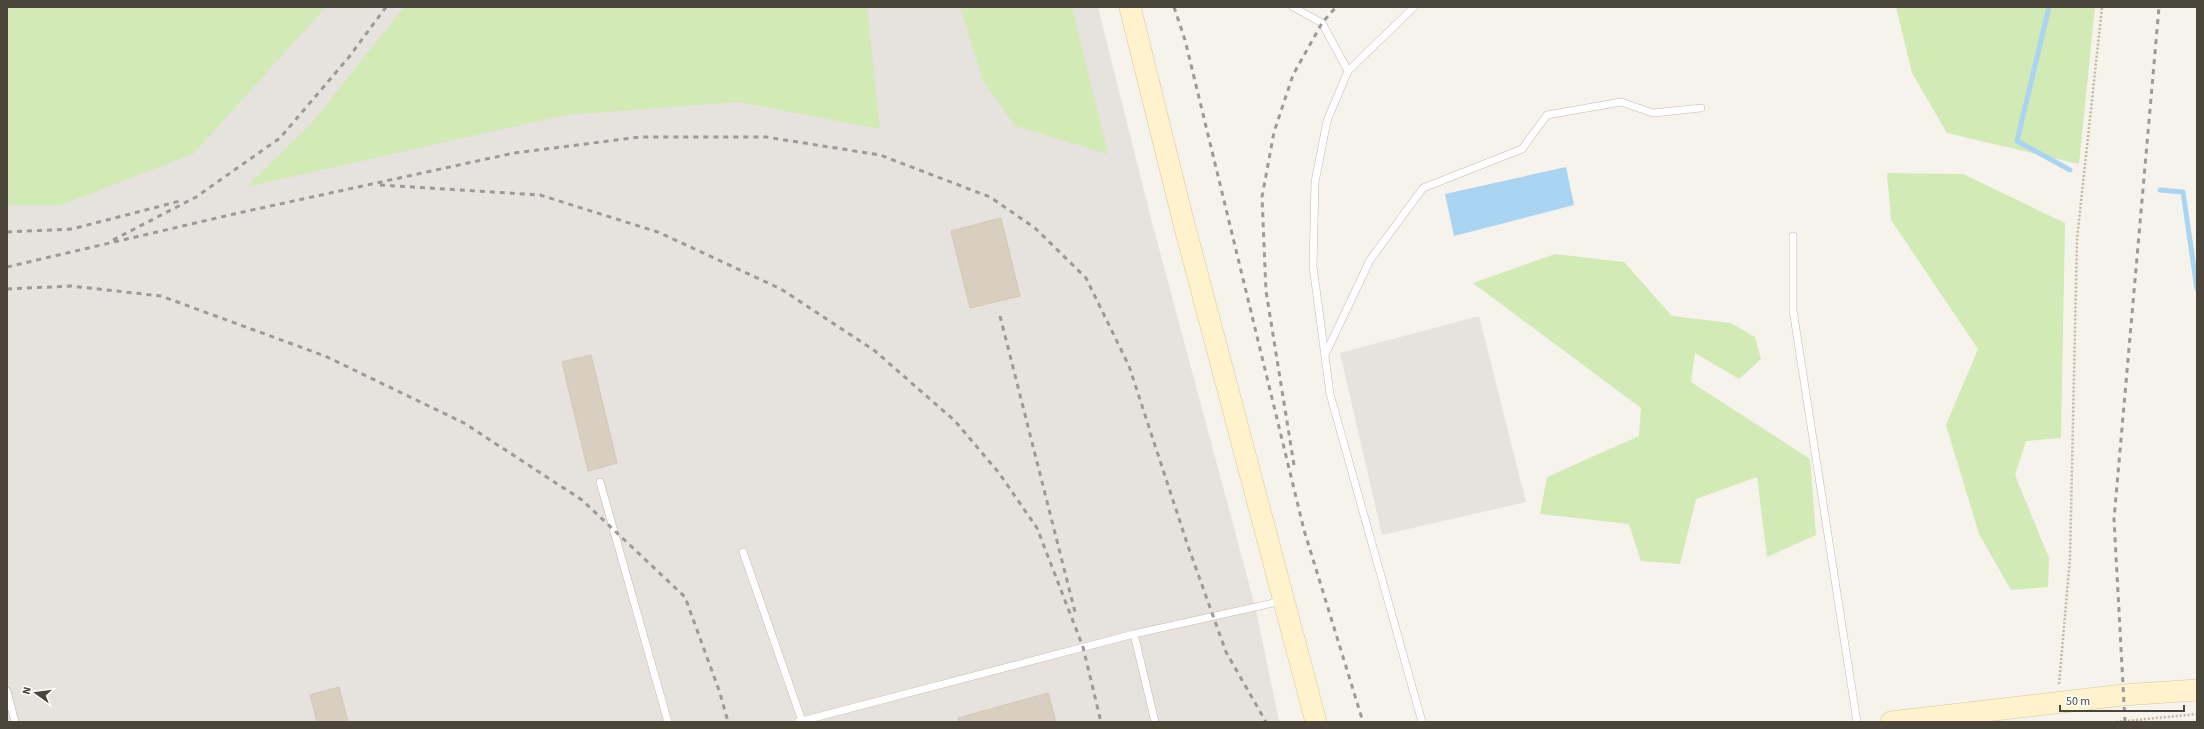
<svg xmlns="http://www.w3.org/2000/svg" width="2204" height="729" font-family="'Source Sans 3',sans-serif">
<rect width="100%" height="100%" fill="#f6f3ec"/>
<path fill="#e6e2dd" d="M7,7h1091l55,219 102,380 24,115 -1272,1z
M1479,316l47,186 -144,33 -42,-182z"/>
<path fill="#d2eab5" d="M7,7h319l-133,147 -132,51h-54z
M404,7h463l13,122 -141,-27 -173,13 -320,72 64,-62z
M960,7h112l36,147 -93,-28 -32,-45z
M1896,7h199l-16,157 -132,-31 -35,-60z
M1887,173l76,1 102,49 -4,215 -35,3 -11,34 34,83 -1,29 -37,3 -32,-56 -33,-109 32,-76 -87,-129z
M1555,254l69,8 48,54 59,7 24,14 6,22 -22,20 -44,-26 -4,29 119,77 6,76 -49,22 -10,-80 -61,22 -16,65 -39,-3 -12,-37 -89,-10 7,-37 92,-41 2,-28 -168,-125z"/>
<path fill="#a9d4f2" d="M1566,167l8,38 -120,31 -9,-42z"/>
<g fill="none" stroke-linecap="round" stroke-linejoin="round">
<path stroke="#a9d4f2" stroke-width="5" d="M2049,7l-32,134 53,29
M2160,190l23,2 14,97"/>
</g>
<path fill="#d8cfc1" stroke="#d3c7b4" d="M1001,218l19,78 -50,12 -19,-77z
M591,355l26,108 -29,8 -26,-109z
M339,687l9,35h-31l-7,-27z
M1048,693l8,29h-97l-1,-4z"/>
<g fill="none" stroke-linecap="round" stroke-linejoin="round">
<defs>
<path id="lane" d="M1293,7l29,16 26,48
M1414,7l-66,64 -21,50 -12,61 -2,84 17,128 92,328
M1793,236v74l64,412
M1325,355l45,-95 53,-72 99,-39 25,-34 74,-13 32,11 48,-5
M600,482l68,240
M743,552l59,169
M1134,634l148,-33
M7,691l8,31
M798,722l336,-88 21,88"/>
<path id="secondary" d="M1130,7l54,217 132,498
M1891,722l232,-27 74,-5"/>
</defs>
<use href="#lane" stroke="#c2bbae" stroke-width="8"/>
<use href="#secondary" stroke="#d6c79b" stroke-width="22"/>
<path stroke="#c4b79f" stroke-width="2.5" stroke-dasharray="2 2" stroke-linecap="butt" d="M2059,684l11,-126 7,-319 25,-232
M2116,722l81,-8"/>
<use href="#lane" stroke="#fff" stroke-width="7"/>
<use href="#secondary" stroke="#fff3cd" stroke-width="21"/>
<path stroke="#9a9a9a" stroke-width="3" stroke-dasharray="5 5" stroke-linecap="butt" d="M1174,7l11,33 119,490 59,192
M380,185l160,10 118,37 123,57 94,62 80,70 44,52 38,55 46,119 18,75
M7,232l65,-3 108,-28
M113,240l83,-43 84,-59 69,-81 37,-50
M7,267l227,-53 280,-61 126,-16h126l114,18 110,42 45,31 51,50 43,88 59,180 38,106 40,70
M7,289l64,-3 90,10 164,60 139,67 118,77 103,97 35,96 8,29
M1000,316l75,296
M1294,465l-28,-174 -4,-94 12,-65 19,-57 29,-52 14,-16
M2125,722l-11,-203 45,-512"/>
</g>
<rect width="2204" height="729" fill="none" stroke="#4b4439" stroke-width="16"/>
<g transform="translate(36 693) rotate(284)" stroke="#ffffff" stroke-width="3" paint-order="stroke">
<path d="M0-3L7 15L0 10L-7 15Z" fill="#4b4439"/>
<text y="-6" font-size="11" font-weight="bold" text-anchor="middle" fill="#4b4439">N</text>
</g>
<path d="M2060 705v6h124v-6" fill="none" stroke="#4b4439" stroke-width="2"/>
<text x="2066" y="705" font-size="12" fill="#4b4439" stroke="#ffffff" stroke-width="3" paint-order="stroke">50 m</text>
</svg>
